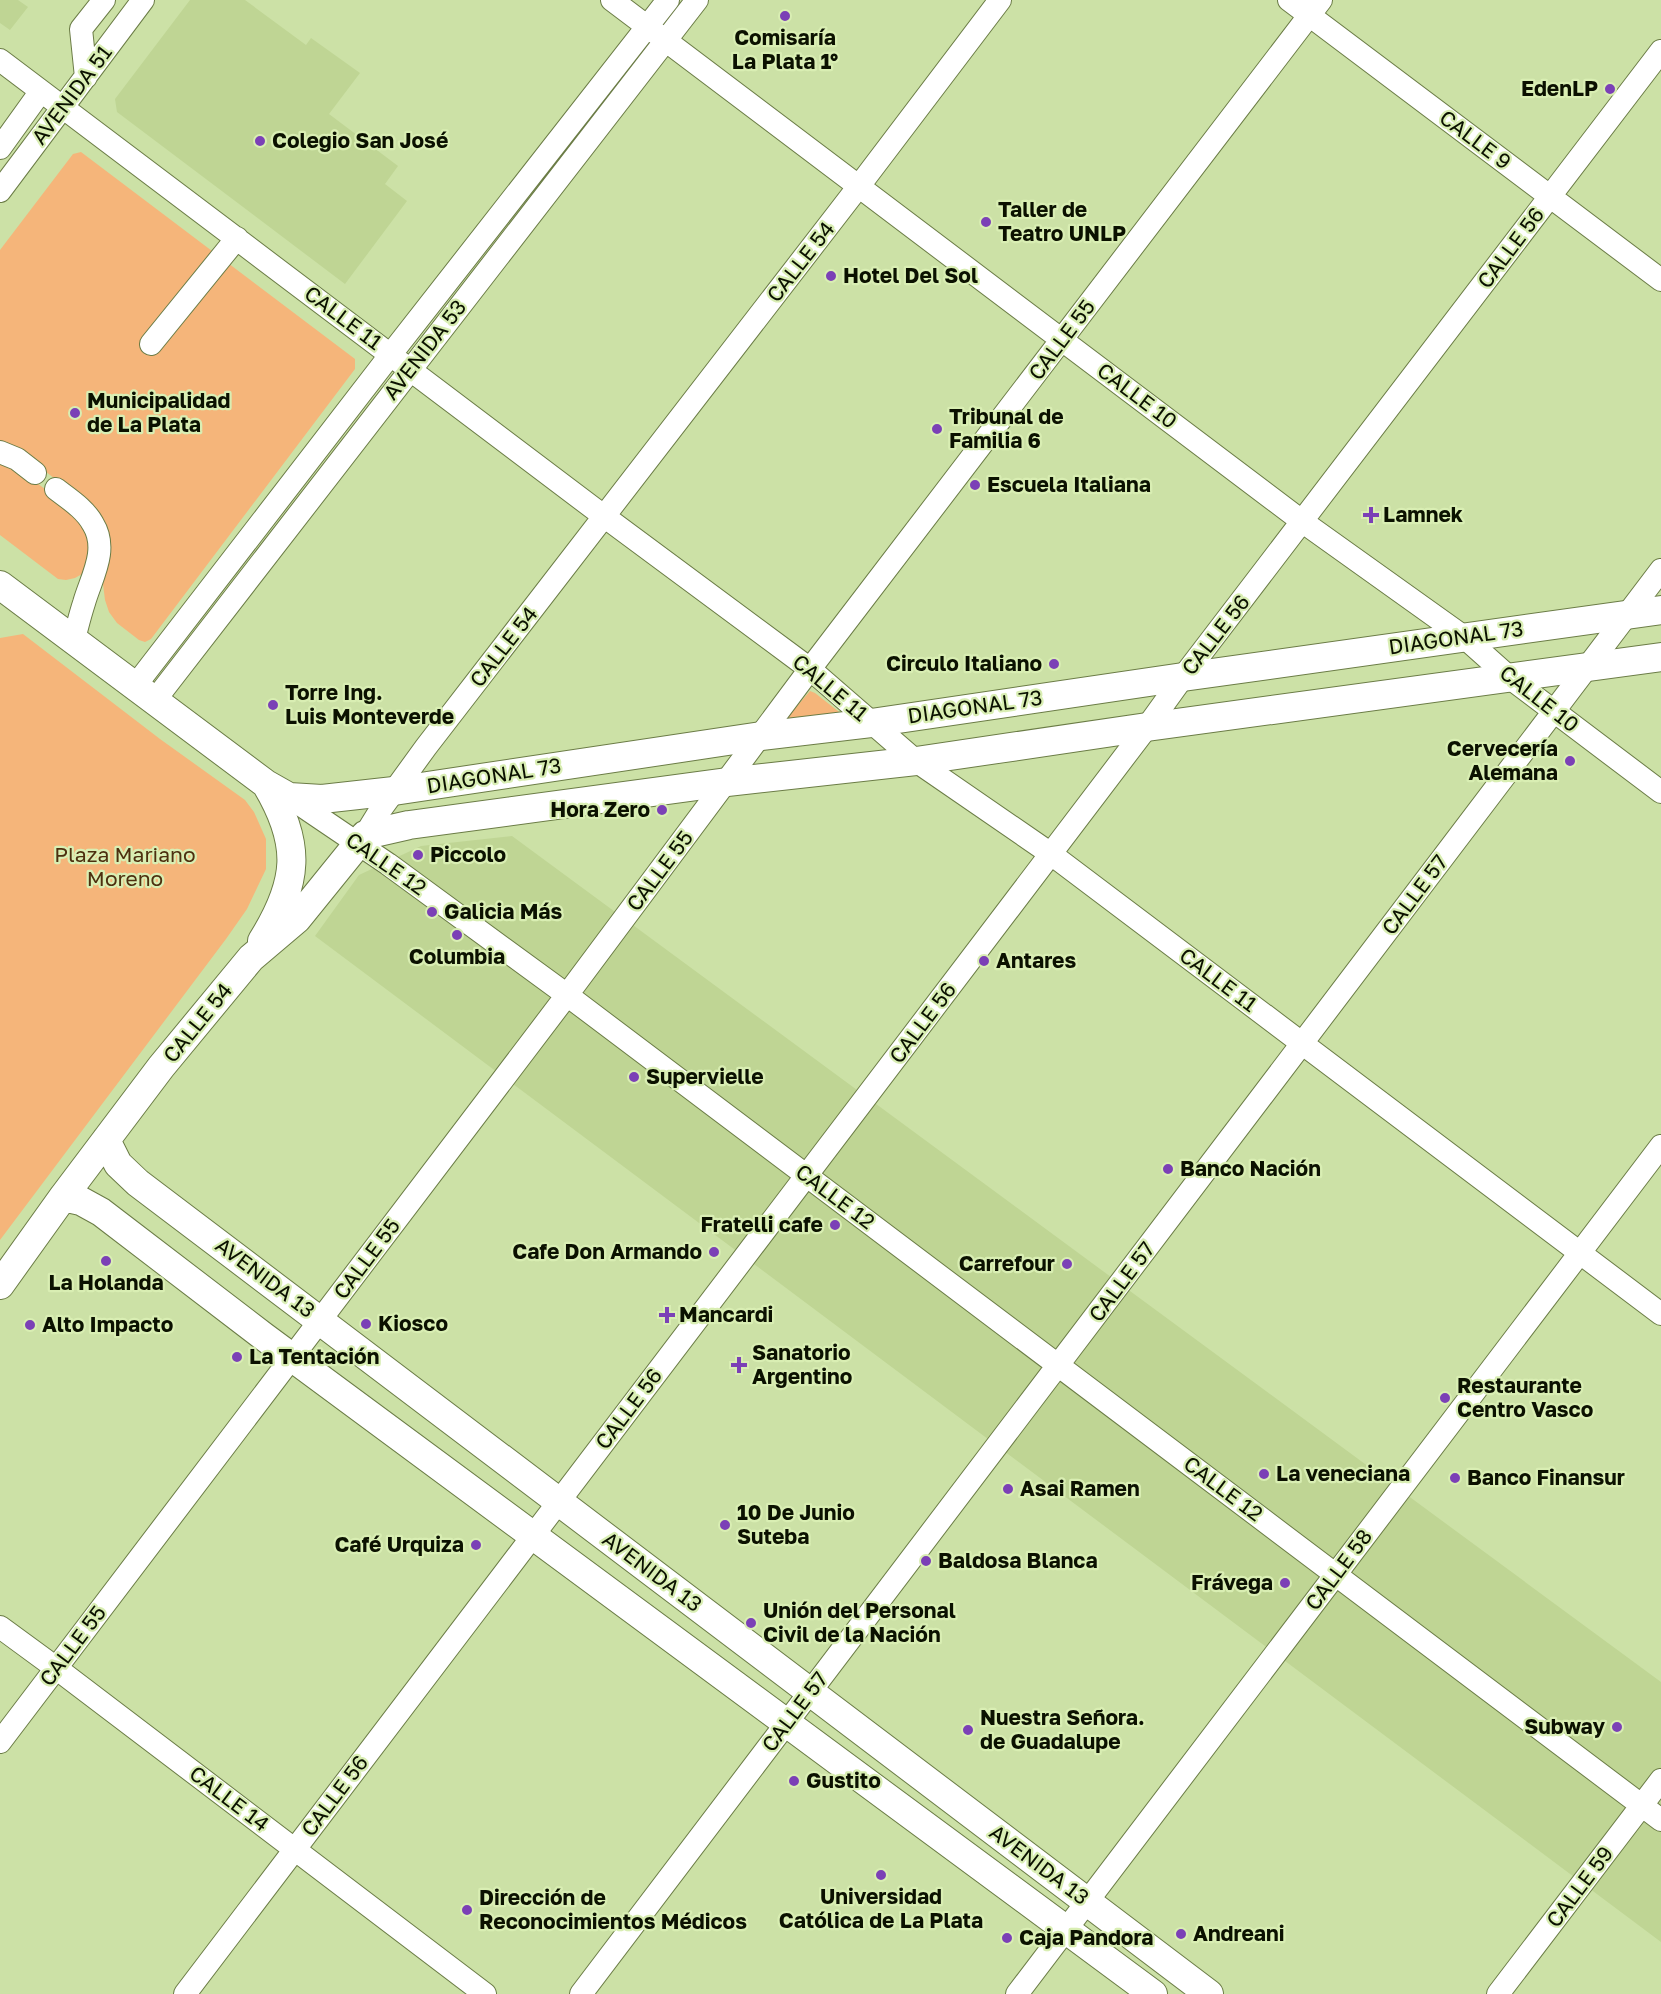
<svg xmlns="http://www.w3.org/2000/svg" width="1661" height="1994" font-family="'Golos Text',sans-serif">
<rect width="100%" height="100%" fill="#cce1a6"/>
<path fill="#bfd594" d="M0,0h18l10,7 -18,23 -10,-7z
M190,0h55l61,45 5,-7 49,35 -31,41 69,52 -13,18 22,17 -62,83 -228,-172 -2,-13z
M512,836l1149,846v260l-1346,-1006 44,-61 62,-29z"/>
<path fill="#f5b57a" d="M81,152l274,207v10l-204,270 -6,3 -6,-2 -22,-17 -8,-11 -4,-12 -2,-16 4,-16 -26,-69 -62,-48 -19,-8v-193l73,-96z
M0,461l16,6 59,45 14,22v32l-7,8 -7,4 -9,2 -8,-1 -58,-44z
M23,634l137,105 85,61 9,12 12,27v30l-19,40 -21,30 -226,301v-602z
M810,691l5,2 28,22 -58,5z"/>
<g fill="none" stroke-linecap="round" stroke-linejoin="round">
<defs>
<path id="minor" d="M612,0l691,522 161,115 46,41 151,114
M1289,0l372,280
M0,60l605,457 205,152 106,92 135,93 610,460
M86,77l-5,-48 23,-29
M0,148l41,-57
M0,191l143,-191
M151,344l86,-106
M0,452l17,7 18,14
M56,489c13,10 29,20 37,35 16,26 -2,54 -9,79 -4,12 -7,25 -10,36
M135,686l256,-332 277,-354
M155,700l542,-700
M289,797l99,67 179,131 1094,825
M365,835l16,-26 45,-62 433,-561 141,-186
M0,1627l56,41 429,326
M0,1742l567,-747 243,-326 511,-669
M185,1994l962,-1267 36,-50 478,-626
M581,1994l1080,-1424
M1017,1994l644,-848
M1498,1994l163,-214"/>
<path id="major" d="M0,585l266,199 23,13 33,2 72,-8 367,-55 110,-13 312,-46 478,-67
M262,941c37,-59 40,-97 4,-157
M106,1140l12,24 20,19 1071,811
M63,1197l18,4 20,11 162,124 890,658
M0,1285l63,-88 98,-130 90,-109 46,-39 68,-84 44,-10 318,-43 189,-21 231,-34 514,-70"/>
</defs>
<use href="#minor" stroke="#6b7c46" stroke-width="24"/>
<use href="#major" stroke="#6b7c46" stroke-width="30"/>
<use href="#minor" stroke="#fff" stroke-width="22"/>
<use href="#major" stroke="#fff" stroke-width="28"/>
</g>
<g fill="#7b40b6" stroke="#d9eeb3" stroke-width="2">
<circle cx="785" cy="16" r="6"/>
<circle cx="1610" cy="89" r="6"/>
<circle cx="260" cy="141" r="6"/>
<circle cx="986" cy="222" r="6"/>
<circle cx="831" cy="276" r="6"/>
<circle cx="75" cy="413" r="6"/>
<circle cx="937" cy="429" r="6"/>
<circle cx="975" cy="485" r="6"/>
<path d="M1368 506h6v6h6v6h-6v6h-6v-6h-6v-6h6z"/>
<circle cx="1054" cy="664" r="6"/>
<circle cx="273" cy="705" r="6"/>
<circle cx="1570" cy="761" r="6"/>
<circle cx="662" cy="810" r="6"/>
<circle cx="418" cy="855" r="6"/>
<circle cx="432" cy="912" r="6"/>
<circle cx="457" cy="935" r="6"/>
<circle cx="984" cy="961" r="6"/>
<circle cx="634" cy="1077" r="6"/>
<circle cx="1168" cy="1169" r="6"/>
<circle cx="835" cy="1225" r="6"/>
<circle cx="714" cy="1252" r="6"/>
<circle cx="106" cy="1261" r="6"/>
<circle cx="1067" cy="1264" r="6"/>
<path d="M664 1306h6v6h6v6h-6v6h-6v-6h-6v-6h6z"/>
<circle cx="366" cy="1324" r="6"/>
<circle cx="30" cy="1325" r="6"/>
<circle cx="237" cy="1357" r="6"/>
<path d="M736 1356h6v6h6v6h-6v6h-6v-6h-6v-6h6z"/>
<circle cx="1445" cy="1398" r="6"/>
<circle cx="1264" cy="1474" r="6"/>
<circle cx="1455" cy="1478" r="6"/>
<circle cx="1008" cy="1489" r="6"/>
<circle cx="725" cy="1525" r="6"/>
<circle cx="476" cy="1545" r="6"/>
<circle cx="926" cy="1561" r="6"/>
<circle cx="1285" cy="1583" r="6"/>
<circle cx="751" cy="1623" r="6"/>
<circle cx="1617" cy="1727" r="6"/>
<circle cx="968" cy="1730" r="6"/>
<circle cx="794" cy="1781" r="6"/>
<circle cx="881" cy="1875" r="6"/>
<circle cx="467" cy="1910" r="6"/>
<circle cx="1181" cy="1934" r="6"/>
<circle cx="1007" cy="1938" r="6"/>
</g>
<g text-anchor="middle" stroke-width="4.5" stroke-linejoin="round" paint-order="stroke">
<g font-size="21" font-weight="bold" fill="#0b1100" stroke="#d9eeb3" text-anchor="start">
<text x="785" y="45" text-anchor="middle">Comisaría<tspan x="785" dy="24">La Plata 1°</tspan></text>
<text x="1598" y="96" text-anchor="end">EdenLP</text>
<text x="272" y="148">Colegio San José</text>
<text x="998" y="217">Taller de<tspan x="998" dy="24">Teatro UNLP</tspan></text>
<text x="843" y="283">Hotel Del Sol</text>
<text x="87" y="408">Municipalidad<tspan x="87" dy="24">de La Plata</tspan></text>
<text x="949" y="424">Tribunal de<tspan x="949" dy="24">Familia 6</tspan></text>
<text x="987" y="492">Escuela Italiana</text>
<text x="1383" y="522">Lamnek</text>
<text x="1042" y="671" text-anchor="end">Circulo Italiano</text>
<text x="285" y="700">Torre Ing.<tspan x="285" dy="24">Luis Monteverde</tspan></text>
<text x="1558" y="756" text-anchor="end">Cervecería<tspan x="1558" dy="24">Alemana</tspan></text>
<text x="650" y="817" text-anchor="end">Hora Zero</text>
<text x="430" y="862">Piccolo</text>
<text x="444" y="919">Galicia Más</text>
<text x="457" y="964" text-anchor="middle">Columbia</text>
<text x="996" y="968">Antares</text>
<text x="646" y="1084">Supervielle</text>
<text x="1180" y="1176">Banco Nación</text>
<text x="823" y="1232" text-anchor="end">Fratelli cafe</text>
<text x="702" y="1259" text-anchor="end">Cafe Don Armando</text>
<text x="1055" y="1271" text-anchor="end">Carrefour</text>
<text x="106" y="1290" text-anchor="middle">La Holanda</text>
<text x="679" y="1322">Mancardi</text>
<text x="378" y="1331">Kiosco</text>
<text x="42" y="1332">Alto Impacto</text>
<text x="752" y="1360">Sanatorio<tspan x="752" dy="24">Argentino</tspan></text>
<text x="249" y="1364">La Tentación</text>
<text x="1457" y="1393">Restaurante<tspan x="1457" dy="24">Centro Vasco</tspan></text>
<text x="1276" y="1481">La veneciana</text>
<text x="1467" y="1485">Banco Finansur</text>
<text x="1020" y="1496">Asai Ramen</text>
<text x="737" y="1520">10 De Junio<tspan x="737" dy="24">Suteba</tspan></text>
<text x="464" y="1552" text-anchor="end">Café Urquiza</text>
<text x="938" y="1568">Baldosa Blanca</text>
<text x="1273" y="1590" text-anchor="end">Frávega</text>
<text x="763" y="1618">Unión del Personal<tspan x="763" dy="24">Civil de la Nación</tspan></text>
<text x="980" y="1725">Nuestra Señora.<tspan x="980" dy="24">de Guadalupe</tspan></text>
<text x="1605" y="1734" text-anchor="end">Subway</text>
<text x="806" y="1788">Gustito</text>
<text x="881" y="1904" text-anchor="middle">Universidad<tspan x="881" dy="24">Católica de La Plata</tspan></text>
<text x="479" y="1905">Dirección de<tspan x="479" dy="24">Reconocimientos Médicos</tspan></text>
<text x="1193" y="1941">Andreani</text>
<text x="1019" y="1945">Caja Pandora</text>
</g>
<g font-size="21" fill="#0b1100" stroke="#d9eeb3">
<text transform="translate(72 95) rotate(-53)" y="7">AVENIDA 51</text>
<text transform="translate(1475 140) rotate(37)" y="7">CALLE 9</text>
<text transform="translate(1511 248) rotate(-53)" y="7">CALLE 56</text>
<text transform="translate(801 262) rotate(-52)" y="7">CALLE 54</text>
<text transform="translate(343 318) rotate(37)" y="7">CALLE 11</text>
<text transform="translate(1062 340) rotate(-53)" y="7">CALLE 55</text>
<text transform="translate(425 350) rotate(-52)" y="7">AVENIDA 53</text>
<text transform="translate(1137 396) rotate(37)" y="7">CALLE 10</text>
<text transform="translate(1216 635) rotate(-52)" y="7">CALLE 56</text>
<text transform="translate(1456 638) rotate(-8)" y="7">DIAGONAL 73</text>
<text transform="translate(504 647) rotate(-52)" y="7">CALLE 54</text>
<text transform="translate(830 688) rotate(40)" y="7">CALLE 11</text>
<text transform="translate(1539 699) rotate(38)" y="7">CALLE 10</text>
<text transform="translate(975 707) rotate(-8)" y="7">DIAGONAL 73</text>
<text transform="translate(494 776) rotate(-9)" y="7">DIAGONAL 73</text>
<text transform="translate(386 864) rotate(35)" y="7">CALLE 12</text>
<text transform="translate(660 871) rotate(-53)" y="7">CALLE 55</text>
<text transform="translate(1415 895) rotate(-53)" y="7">CALLE 57</text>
<text transform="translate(1218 980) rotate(37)" y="7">CALLE 11</text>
<text transform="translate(198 1023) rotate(-51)" y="7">CALLE 54</text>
<text transform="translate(923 1023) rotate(-53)" y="7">CALLE 56</text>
<text transform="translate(835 1197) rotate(37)" y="7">CALLE 12</text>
<text transform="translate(367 1259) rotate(-53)" y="7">CALLE 55</text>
<text transform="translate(265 1278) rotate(37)" y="7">AVENIDA 13</text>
<text transform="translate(1122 1282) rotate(-53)" y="7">CALLE 57</text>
<text transform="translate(629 1409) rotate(-53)" y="7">CALLE 56</text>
<text transform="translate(1223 1489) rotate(37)" y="7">CALLE 12</text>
<text transform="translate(1339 1570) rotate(-53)" y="7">CALLE 58</text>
<text transform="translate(652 1572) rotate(37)" y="7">AVENIDA 13</text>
<text transform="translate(73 1646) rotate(-53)" y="7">CALLE 55</text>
<text transform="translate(795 1712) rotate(-53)" y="7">CALLE 57</text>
<text transform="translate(335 1796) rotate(-53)" y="7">CALLE 56</text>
<text transform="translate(229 1799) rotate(37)" y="7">CALLE 14</text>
<text transform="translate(1039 1865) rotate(37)" y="7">AVENIDA 13</text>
<text transform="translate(1580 1887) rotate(-53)" y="7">CALLE 59</text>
</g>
<g font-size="21" fill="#4d2f0f" stroke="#d9eeb3">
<text x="125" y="862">Plaza Mariano<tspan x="125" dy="24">Moreno</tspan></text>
</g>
</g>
</svg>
